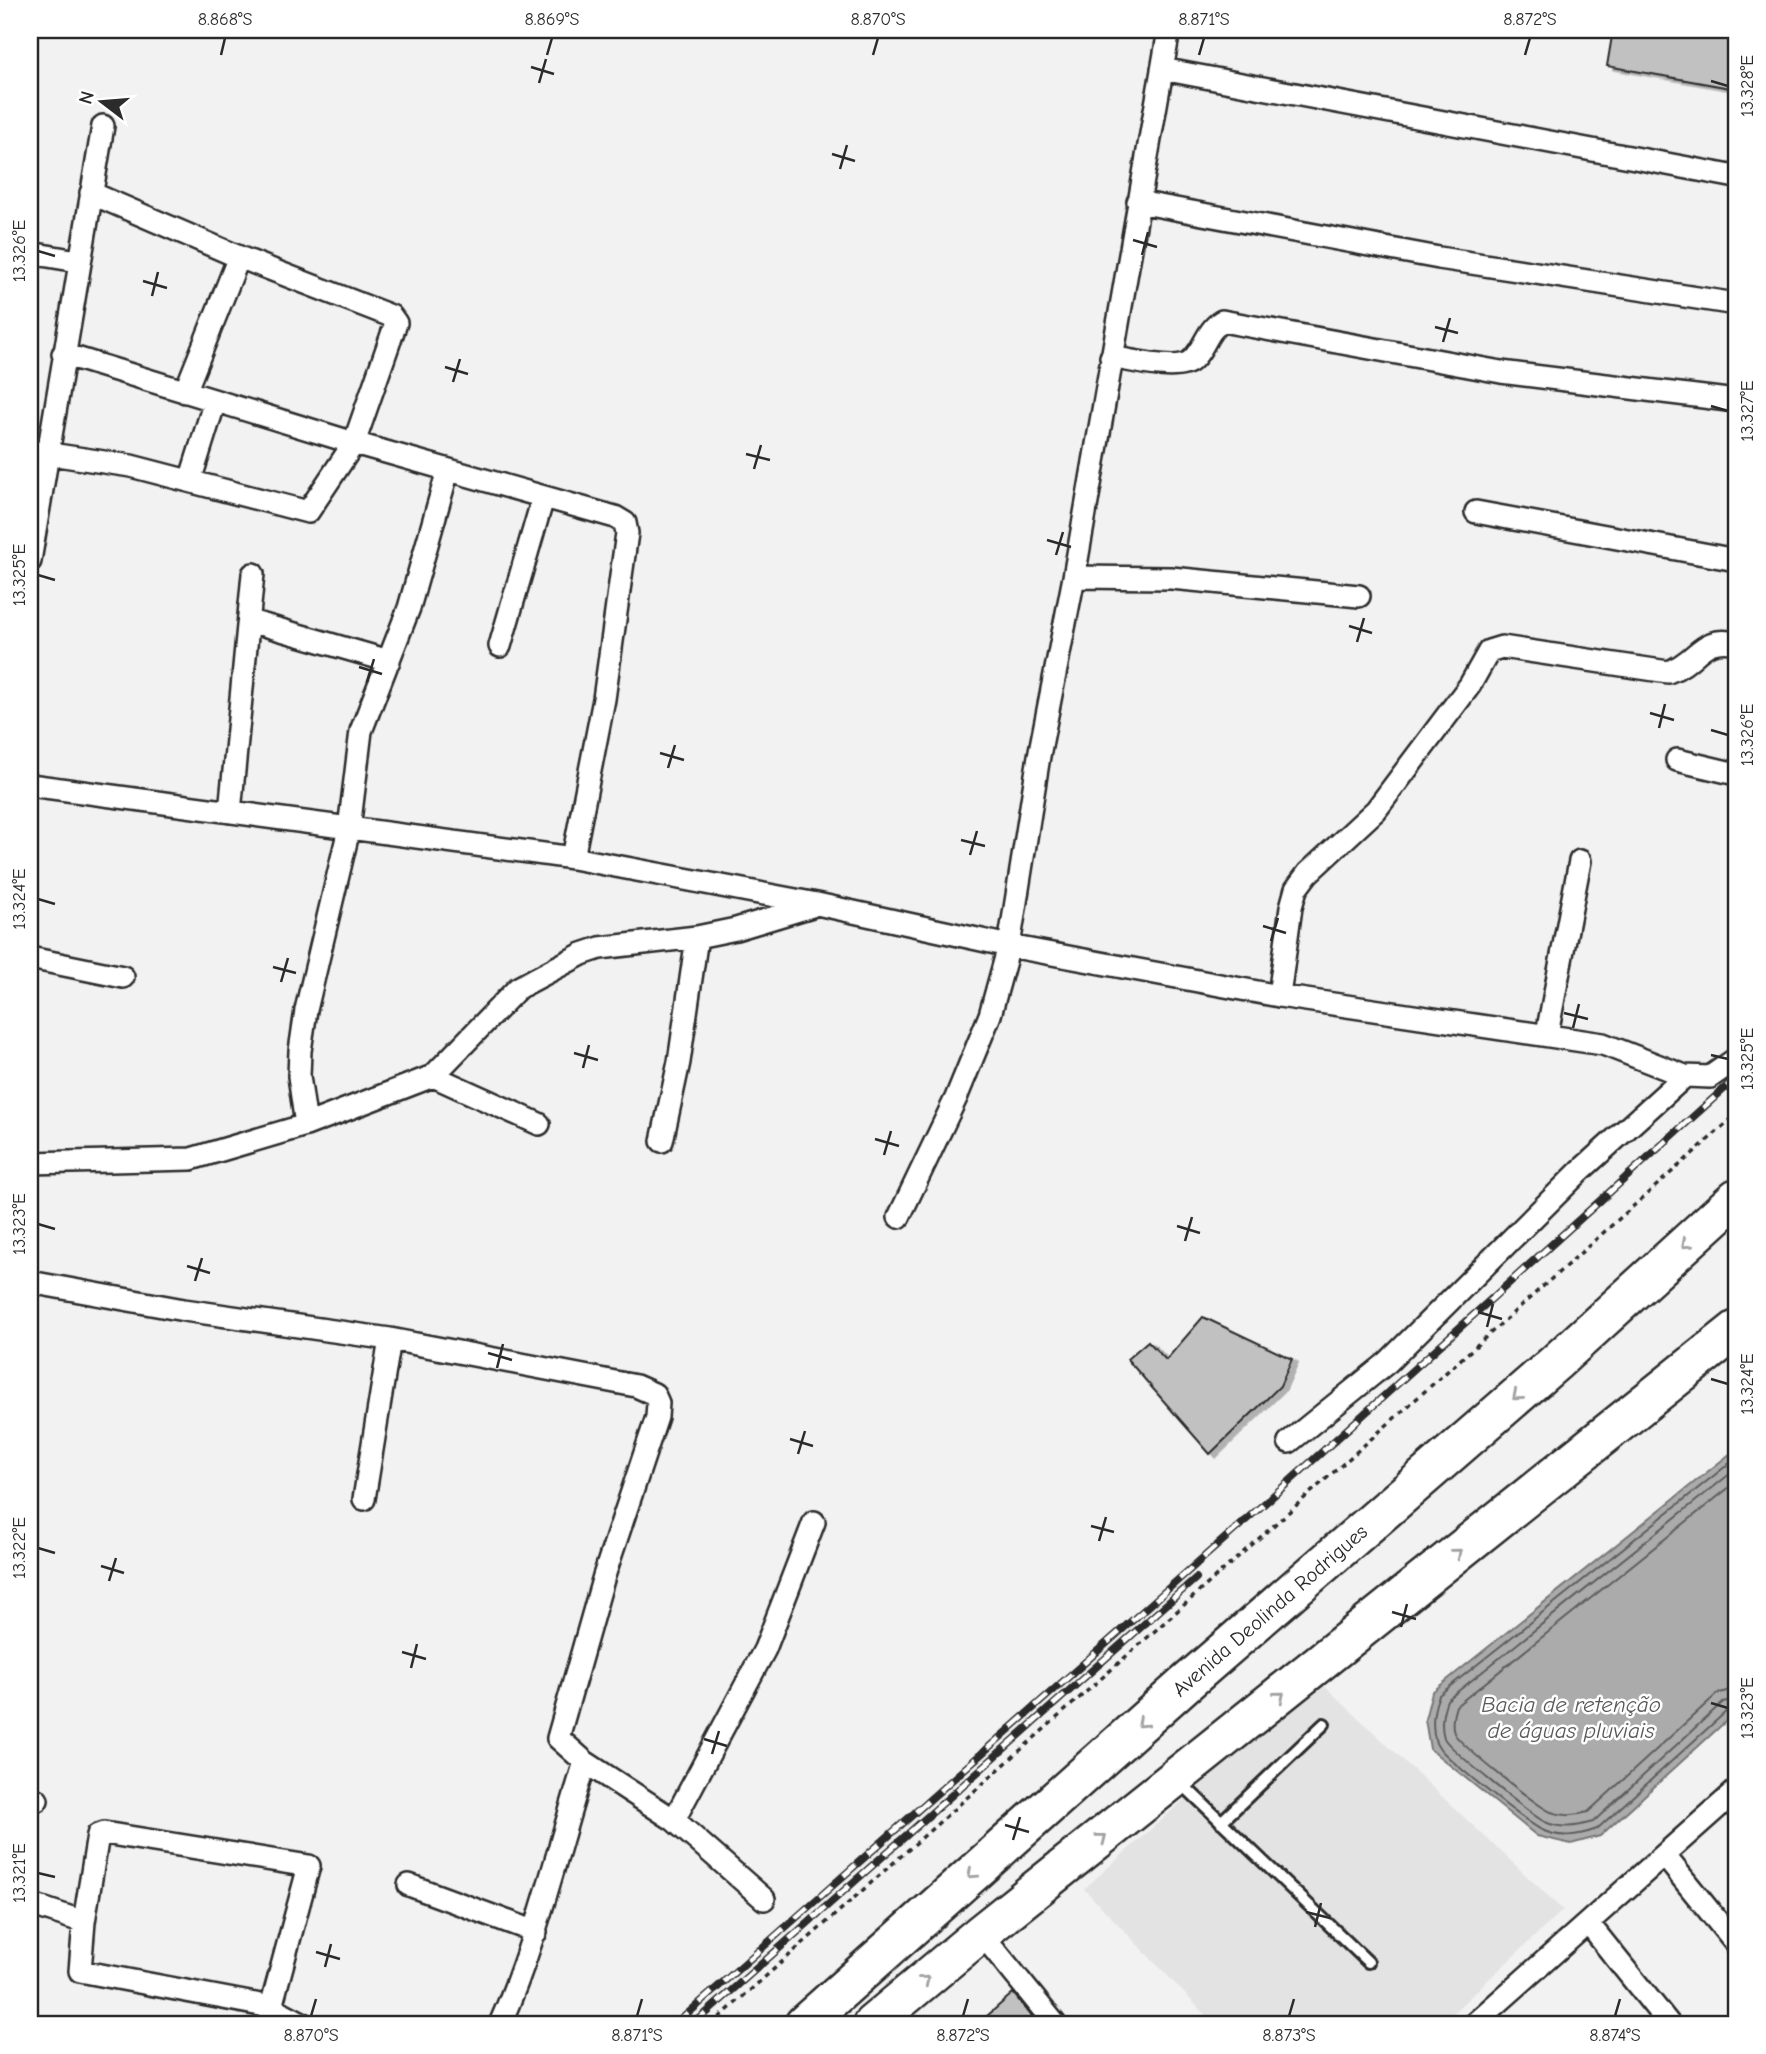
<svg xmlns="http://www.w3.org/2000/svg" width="1766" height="2054" font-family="'Comic Neue',sans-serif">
<defs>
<filter id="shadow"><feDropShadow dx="6" dy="3.5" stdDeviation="0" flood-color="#0004"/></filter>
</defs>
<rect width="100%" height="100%" fill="#f2f2f2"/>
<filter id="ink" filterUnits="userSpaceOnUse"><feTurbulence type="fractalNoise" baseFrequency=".0143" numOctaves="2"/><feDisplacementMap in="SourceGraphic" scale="14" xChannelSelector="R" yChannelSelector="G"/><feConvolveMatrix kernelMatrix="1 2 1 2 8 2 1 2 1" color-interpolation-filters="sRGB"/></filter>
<g filter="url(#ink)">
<path fill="#e3e3e3" d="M1318,1680l245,230 -122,114h-227l-130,-135z"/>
<path fill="#ababab" stroke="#787878" stroke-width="2" d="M1736,1449v263l-136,124 -29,8 -34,-8 -107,-87 -5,-30 7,-27z"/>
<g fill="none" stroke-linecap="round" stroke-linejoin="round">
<path stroke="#5e5e5e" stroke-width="2" d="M1736,1458l-297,237c-6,15 -8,32 -3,48 4,12 89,78 104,86 19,10 38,7 57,0l132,-120 7,-2
M1736,1469l-289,231c-5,13 -7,25 -3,38 4,10 87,77 101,84 16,7 31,5 48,0l130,-120 13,-3
M1736,1482l-280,224c-3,9 -5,18 -2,27 4,10 84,74 97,79 13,5 24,4 37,0l129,-118 19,-6"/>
</g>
<path fill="#c1c1c1" stroke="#2b2b2b" stroke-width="2" filter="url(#shadow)" d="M1613,30h123v59l-129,-23z
M1203,1317l89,42 -12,27 -70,68 -83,-95 21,-18 18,19z
M1013,1993l25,31h-60z"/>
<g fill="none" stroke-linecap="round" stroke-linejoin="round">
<defs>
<path id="lane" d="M1179,1781l189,181
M1221,1822l103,-98"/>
<path id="street" d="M1162,69l574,108
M1138,202l301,56 297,46
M30,253l48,8
M63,354l291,89 261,74 10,6 2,10 -23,166 -31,159
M1111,357c19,3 68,16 81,3 13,-12 14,-29 30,-39l279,51 235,29
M185,392l54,-135
M30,451l101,15 177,46 46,-69 42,-120 -5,-7 -152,-59 -148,-64
M190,481l25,-80
M1476,512l260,48
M30,561l73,-435
M1074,577l97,1 188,18
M250,621l139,40
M500,646l43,-148
M1677,760l59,14
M30,785l543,73 244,46 192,42 270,50 324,48 82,32 25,1 26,-18
M230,812l23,-238
M30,958l93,19
M1279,996l12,-89 5,-18 12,-16 68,-63 94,-125 19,-34 13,-4 166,25c31,-11 32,-37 68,-29
M1547,1034l33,-173
M433,1076l106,48
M306,1125l-7,-49 1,-25 6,-41 43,-181 12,-98 48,-123 39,-138
M662,1141l17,-79 18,-125
M30,1163l161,-4 115,-34 127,-49 85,-88 64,-34 18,-6 97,-11 39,-8 76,-23
M899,1217l57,-119 34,-83 19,-69 30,-190 35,-179 95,-547
M30,1282l154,28 206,29 246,47 18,8 4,9 -1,14 -53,159 -46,162 27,24c-28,88 -48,178 -85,262
M1289,1442l99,-80 193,-192 104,-94
M364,1499l26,-160
M585,1762l89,58 90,79
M30,1799l7,1
M674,1820l91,-171 49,-127
M1664,1855l72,89
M409,1885l127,47
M30,1904l54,18
M1588,1923l81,101
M981,1933l74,91
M271,2007l38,-141 -205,-33 -6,2 -14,87 -4,49 191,36 33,17
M1474,2024l262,-233"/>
<g id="highway">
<path id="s1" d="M804,2024l380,-339 371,-322 181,-165"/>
<path d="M872,2024l109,-91 755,-603"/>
</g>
</defs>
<use href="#lane" stroke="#2b2b2b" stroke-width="16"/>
<use href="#street" stroke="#2b2b2b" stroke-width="26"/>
<use href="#highway" stroke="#2b2b2b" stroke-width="42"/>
<path stroke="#2b2b2b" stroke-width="3.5" stroke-dasharray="5 5" stroke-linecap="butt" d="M712,2024l1024,-909"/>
<use href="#lane" stroke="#fff" stroke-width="10"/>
<use href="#street" stroke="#fff" stroke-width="21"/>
<use href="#highway" stroke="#fff" stroke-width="37"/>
<defs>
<path id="rail" d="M676,2024l615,-544 445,-402
M694,2024l502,-446"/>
</defs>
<use href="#rail" stroke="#2b2b2b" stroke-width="8"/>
<use href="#rail" stroke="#fff" stroke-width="5" stroke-dasharray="16" stroke-linecap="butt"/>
</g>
<defs><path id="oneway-chevron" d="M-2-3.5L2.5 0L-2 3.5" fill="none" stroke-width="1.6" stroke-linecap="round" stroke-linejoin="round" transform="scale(1.75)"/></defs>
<g stroke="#a0a0a0">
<use href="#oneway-chevron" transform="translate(1686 1244) rotate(138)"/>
<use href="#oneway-chevron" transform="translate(1517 1396) rotate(139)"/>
<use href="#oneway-chevron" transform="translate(1457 1553) rotate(-39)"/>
<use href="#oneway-chevron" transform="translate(1280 1696) rotate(-39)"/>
<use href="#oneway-chevron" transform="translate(1142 1723) rotate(138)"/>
<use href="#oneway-chevron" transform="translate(1102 1838) rotate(-38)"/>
<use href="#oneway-chevron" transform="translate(972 1874) rotate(138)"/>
<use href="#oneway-chevron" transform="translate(925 1980) rotate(-40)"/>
</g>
</g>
<path fill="none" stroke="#2b2b2b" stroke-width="2.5" d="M221,55l4,-17M547,55l5,-17M873,55l5,-17M1199,55l5,-17M1525,55l5,-17M531,67l23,7M1711,81l17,5M539,83l7,-24M832,154l23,7M840,169l7,-24M1133,240l24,7M38,251l17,5M1142,255l6,-23M143,281l24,7M152,296l6,-24M1435,327l23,6M1443,342l7,-24M445,367l23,7M453,382l7,-23M1711,406l17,5M746,454l24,6M754,469l7,-24M1047,540l24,7M1056,555l7,-23M38,575l17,5M1349,626l23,7M1357,642l7,-24M359,667l23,7M367,682l7,-23M1650,713l24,7M1659,728l6,-24M1711,730l17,5M660,753l24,7M668,768l7,-23M961,840l24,6M970,855l7,-24M38,899l17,5M1263,926l23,7M1271,941l7,-23M273,967l23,6M281,982l7,-24M1564,1013l24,6M1573,1028l6,-24M574,1053l24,7M1711,1055l17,4M583,1068l6,-23M875,1139l24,7M884,1155l7,-24M38,1224l17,5M1177,1226l23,7M1185,1241l7,-24M187,1266l23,7M195,1281l7,-23M1478,1312l24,7M1487,1327l6,-23M488,1353l24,7M497,1368l6,-24M1711,1379l17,5M790,1439l23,7M798,1454l7,-23M1091,1526l23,6M1099,1541l7,-24M38,1548l17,5M101,1566l23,7M109,1581l7,-23M1392,1612l24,7M1401,1627l6,-23M402,1652l24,7M411,1668l6,-24M1711,1703l17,5M704,1739l23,7M712,1754l7,-23M1005,1825l24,7M1013,1840l7,-23M38,1873l17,4M1306,1912l24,6M1315,1927l6,-24M316,1952l24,7M325,1967l6,-23M311,2016l5,-17M637,2016l5,-17M963,2016l5,-17M1289,2016l5,-17M1615,2016l5,-17"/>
<g text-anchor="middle" stroke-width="5" stroke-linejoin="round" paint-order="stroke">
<g font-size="21" fill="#2b2b2b" stroke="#fff">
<text dy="7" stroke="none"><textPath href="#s1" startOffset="623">Avenida Deolinda Rodrigues</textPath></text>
</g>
<g font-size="23" font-style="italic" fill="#585858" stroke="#fff">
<text x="1571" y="1712">Bacia de retenção<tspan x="1571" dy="26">de águas pluviais</tspan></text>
</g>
</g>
<rect width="1766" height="2054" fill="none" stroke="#fff" stroke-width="77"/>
<g transform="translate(102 102) rotate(286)" stroke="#ffffff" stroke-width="5" paint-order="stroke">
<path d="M0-5L12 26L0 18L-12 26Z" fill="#2b2b2b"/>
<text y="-10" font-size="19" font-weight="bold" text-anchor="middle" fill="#2b2b2b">N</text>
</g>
<rect x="38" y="38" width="1690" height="1978" fill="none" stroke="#2b2b2b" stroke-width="2.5"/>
<g font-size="18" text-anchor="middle" fill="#2b2b2b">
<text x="225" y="25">8.868°S</text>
<text x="552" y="25">8.869°S</text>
<text x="878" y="25">8.870°S</text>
<text x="1204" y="25">8.871°S</text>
<text x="1530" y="25">8.872°S</text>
<text transform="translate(1747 86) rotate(-90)" y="6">13.328°E</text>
<text transform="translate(19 251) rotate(-90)" y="6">13.326°E</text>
<text transform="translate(1747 411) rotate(-90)" y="6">13.327°E</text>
<text transform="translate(19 575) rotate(-90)" y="6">13.325°E</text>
<text transform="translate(1747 735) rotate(-90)" y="6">13.326°E</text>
<text transform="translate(19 899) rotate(-90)" y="6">13.324°E</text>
<text transform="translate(1747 1059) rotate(-90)" y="6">13.325°E</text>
<text transform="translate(19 1224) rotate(-90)" y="6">13.323°E</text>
<text transform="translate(1747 1384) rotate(-90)" y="6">13.324°E</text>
<text transform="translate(19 1548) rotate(-90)" y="6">13.322°E</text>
<text transform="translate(1747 1708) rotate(-90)" y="6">13.323°E</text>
<text transform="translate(19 1873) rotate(-90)" y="6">13.321°E</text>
<text x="311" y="2041">8.870°S</text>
<text x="637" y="2041">8.871°S</text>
<text x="963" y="2041">8.872°S</text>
<text x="1289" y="2041">8.873°S</text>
<text x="1615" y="2041">8.874°S</text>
</g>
</svg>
